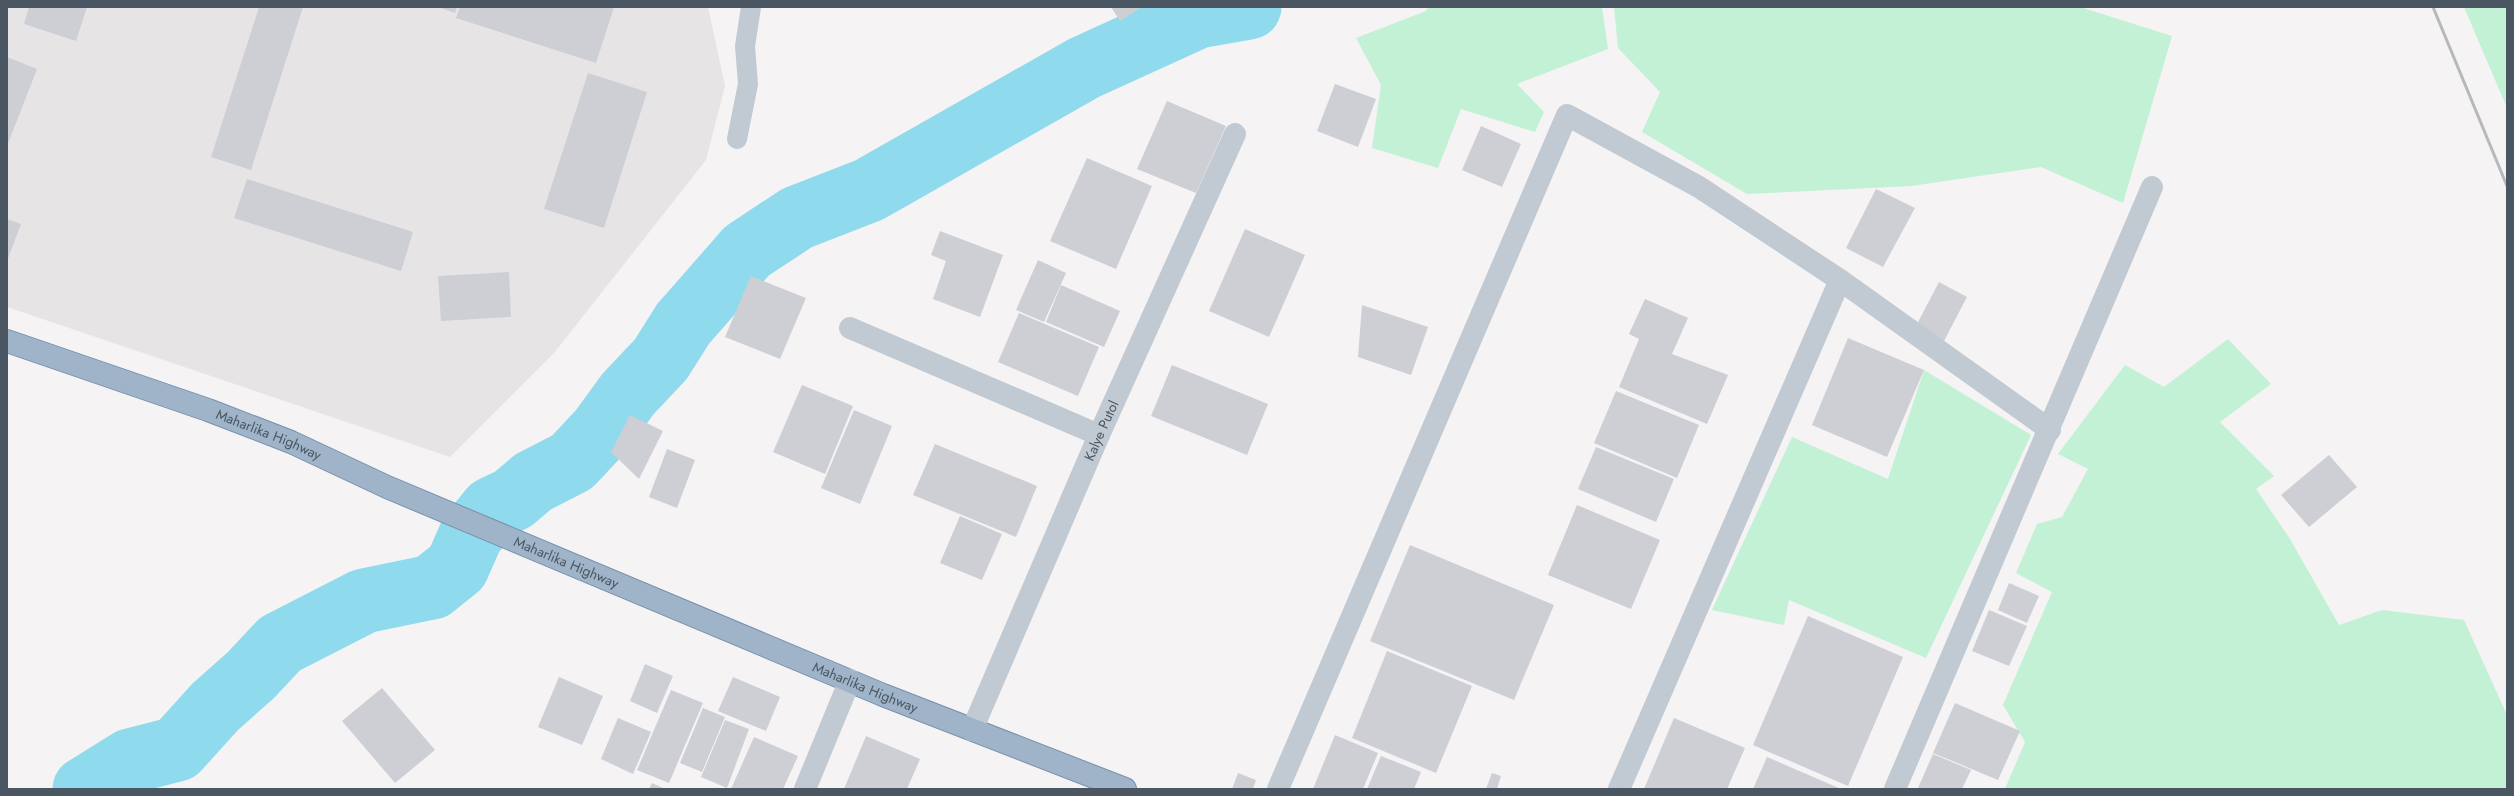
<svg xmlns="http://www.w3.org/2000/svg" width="2514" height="796" font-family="Jost,sans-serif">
<rect width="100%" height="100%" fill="#f5f3f3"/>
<path fill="#e6e4e5" d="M7,7h701l17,79 -19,74 -152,193 -104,104 -443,-150z"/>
<path fill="#c3f1d5" d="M1429,7h173l6,42 -91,35 27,28 -9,20 -74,-23 -23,59 -66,-20 9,-63 -25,-47 70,-27z
M1614,7h466l92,29 -49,167 -82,-36 -130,19 -164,8 -105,-62 18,-40 -42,-44z
M2464,7h43v101z
M2228,339l43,45 -51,38 54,54 -18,13 34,50 49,86 43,-15 82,10 43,95v74h-502l20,-47 -22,-37 49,-113 -36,-19 21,-49 25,-7 26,-48 -30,-15 67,-89 39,22z
M1924,370l107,65 -105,223 -137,-58 -5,25 -72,-15 80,-173 96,42z"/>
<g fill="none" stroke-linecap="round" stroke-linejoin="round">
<path stroke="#90daee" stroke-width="65" d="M85,789l45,-28 47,-12 38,-42 36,-32 29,-31 84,-43 68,-14 25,-20 14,-32 21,-26 21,-10 20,-17 39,-20 29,-31 27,-37 33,-35 22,-35 64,-73 50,-33 72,-28 215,-122 114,-52 51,-9"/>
</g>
<path fill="#cdcfd5" d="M29,7h58l-11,34 -52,-17z
M259,7h44l-52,163 -40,-13z
M438,7h19l-2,6z
M460,7h154l-18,56 -140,-45z
M1111,7h28l1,1 -20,13z
M7,57l30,12 -30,77z
M588,73l59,19 -43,136 -60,-19z
M1335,84l41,15 -18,48 -41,-16z
M1167,101l59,25 -30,67 -59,-24z
M1481,126l40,18 -19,43 -40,-17z
M1087,158l65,28 -36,83 -66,-28z
M247,179l166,53 -12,39 -167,-53z
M1876,189l39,19 -32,59 -37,-19z
M7,219l14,5 -14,37z
M1245,229l60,26 -36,82 -60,-26z
M940,231l63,24 -23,62 -47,-18 13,-38 -15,-6z
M1038,260l28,13 -22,49 -28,-12z
M509,272l2,45 -70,4 -3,-45z
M751,276l55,22 -26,61 -55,-22z
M1939,282l28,15 -23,44 -28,-15z
M1061,285l59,26 -16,36 -58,-25z
M1645,299l43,19 -16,36 56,21 -21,49 -88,-37 20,-48 -10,-5z
M1362,305l66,22 -17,48 -53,-18z
M1019,313l80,34 -21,49 -80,-34z
M1848,338l76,32 -37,87 -75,-32z
M1172,365l96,39 -21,51 -96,-39z
M802,385l51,21 -28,68 -52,-22z
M1616,391l83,34 -22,53 -83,-35z
M854,410l38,16 -32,78 -39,-16z
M630,415l33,16 -24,48 -28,-27z
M935,444l102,42 -21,51 -103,-42z
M1596,447l78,32 -18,43 -78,-33z
M667,449l28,11 -18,48 -28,-11z
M2329,455l28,32 -48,40 -28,-32z
M1577,505l83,35 -29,69 -83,-34z
M960,516l42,18 -20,46 -42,-17z
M1410,545l144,60 -40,95 -144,-59z
M2009,583l30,13 -12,27 -29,-13z
M1989,610l38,16 -18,40 -37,-15z
M1808,616l95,41 -55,129 -95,-41z
M1387,651l85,35 -36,87 -84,-35z
M645,664l28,12 -16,37 -27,-12z
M559,677l44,19 -21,49 -44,-18z
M733,677l47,20 -14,34 -48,-20z
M382,688l53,62 -40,33 -53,-62z
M671,690l32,13 -34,80 -32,-13z
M1955,703l65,28 -22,49 -65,-27z
M703,708l22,9 -23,55 -22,-9z
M618,718l33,14 -18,42 -32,-15z
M1674,718l71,30 -18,41h-83z
M725,720l24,9 -22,59 -26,-11z
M1335,735l43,18 -15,36h-50z
M866,736l54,23 -13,30h-63z
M754,737l44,19 -15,33h-52z
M1933,754l38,16 -9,19 -44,-1z
M1381,756l40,16 -7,17h-47z
M1767,757l74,32h-88z
M1238,773l18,7 -3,9h-21z
M1492,773l9,3 -4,13h-11z
M652,783l13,6h-16z"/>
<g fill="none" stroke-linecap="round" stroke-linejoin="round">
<defs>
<g id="trunk">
<path id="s2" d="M7,341l201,69 83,32 96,45 496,208 242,94"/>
</g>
</defs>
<use href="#trunk" stroke="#7690ad" stroke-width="24"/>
<path stroke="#c1cad2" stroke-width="20" d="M737,139l11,-55 -3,-38 6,-39"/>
<g stroke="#c1cad2" stroke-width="22">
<path d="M850,328l249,107"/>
<path id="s1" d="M972,730l127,-295 136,-301"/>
<path d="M805,789l45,-109"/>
<path d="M1278,789l289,-674 132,72 141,93 210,150"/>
<path d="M1619,789l221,-509"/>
<path d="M1895,789l257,-602"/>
</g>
<use href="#trunk" stroke="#9fb4c9" stroke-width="22"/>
<path stroke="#b5b8bd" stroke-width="3" d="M2433,7l74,179"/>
</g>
<g text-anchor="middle" stroke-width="4" stroke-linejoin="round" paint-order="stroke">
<g font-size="14" fill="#4a5661" stroke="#fff">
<text dy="5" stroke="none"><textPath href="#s1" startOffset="326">Kalye Putol</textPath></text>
<text dy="5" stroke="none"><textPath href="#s2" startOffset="278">Maharlika Highway</textPath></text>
<text dy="5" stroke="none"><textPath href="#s2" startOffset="602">Maharlika Highway</textPath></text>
<text dy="5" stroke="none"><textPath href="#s2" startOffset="926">Maharlika Highway</textPath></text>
</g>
</g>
<rect width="2514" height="796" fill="none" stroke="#4a5661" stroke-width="16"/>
</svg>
